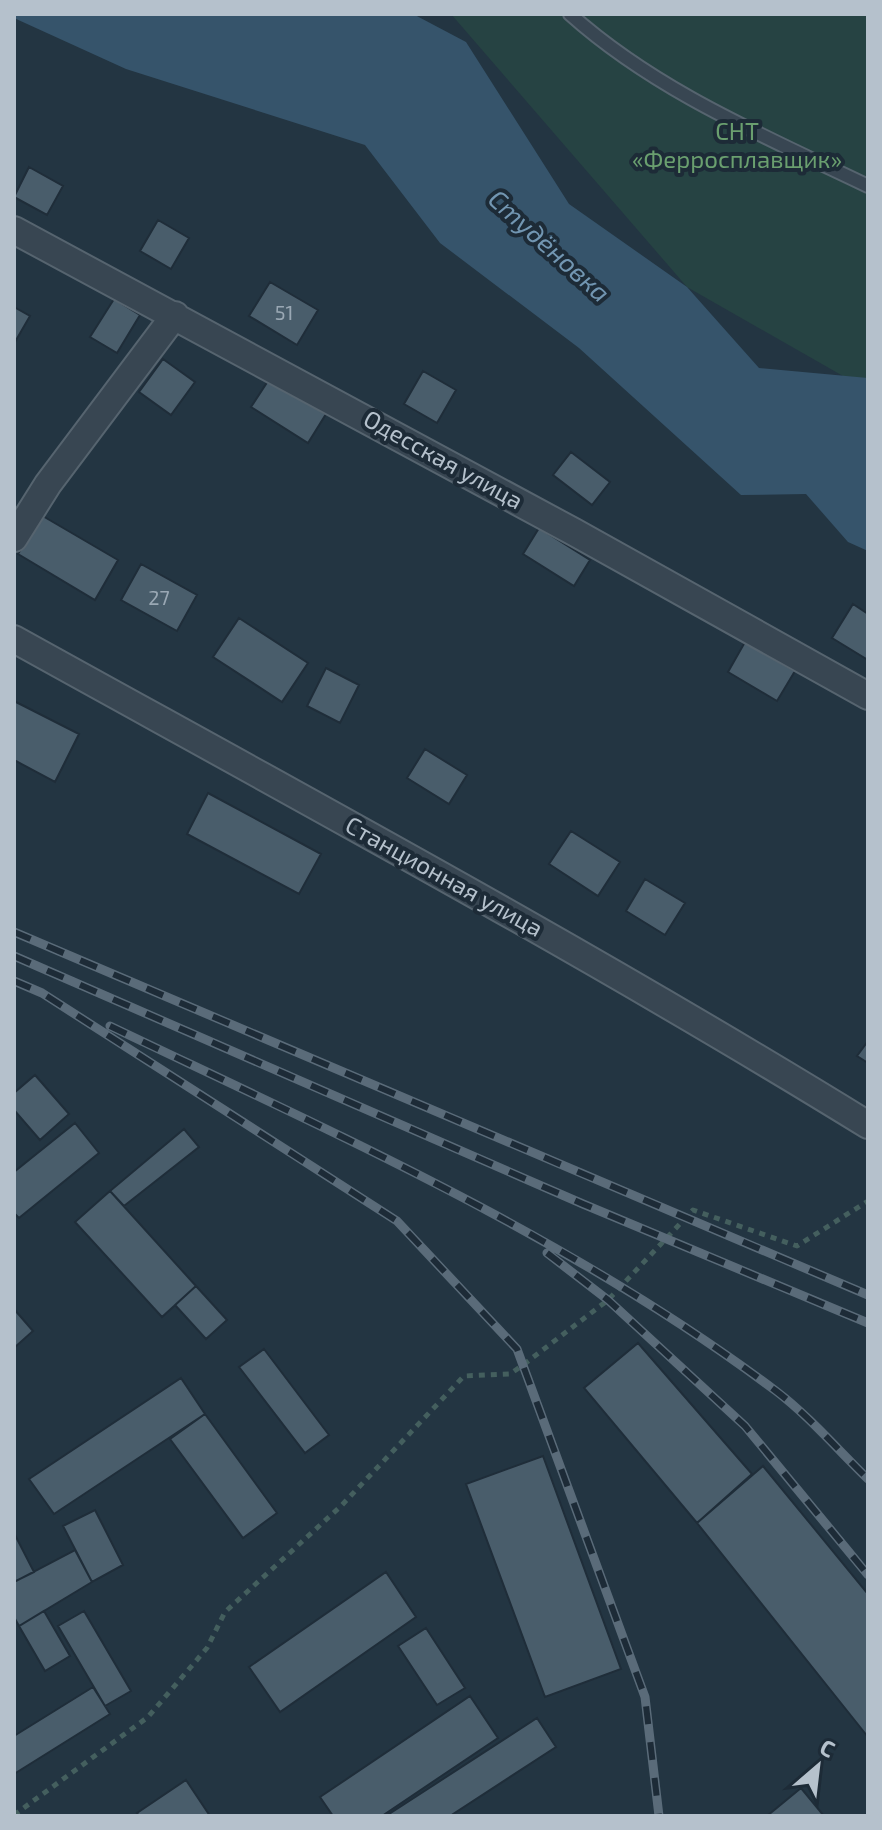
<svg xmlns="http://www.w3.org/2000/svg" width="882" height="1830" font-family="'Exo 2',sans-serif">
<rect width="100%" height="100%" fill="#233542"/>
<path fill="#264343" d="M451,14h417v365l-25,-3 -156,-89z"/>
<path fill="#36546b" d="M14,14h399l53,28 103,162 118,83 72,81 109,10v173l-20,-9 -42,-48 -65,1 -162,-147 -139,-105 -75,-98 -239,-76 -112,-51z"/>
<path fill="#495d6b" stroke="#1f2d39" stroke-width="2" d="M29,167l34,19 -16,29 -33,-18z
M158,220l31,18 -18,31 -31,-18z
M270,282l48,28 -21,35 -48,-29z
M114,299l26,16 -23,38 -27,-16z
M14,307l16,9 -15,26h-1z
M163,359l32,23 -24,33 -32,-23z
M423,371l33,19 -19,33 -33,-19z
M270,378l56,36 -18,29 -57,-36z
M571,452l39,30 -18,23 -39,-30z
M41,515l77,45 -23,40 -77,-46z
M539,528l51,32 -16,26 -51,-32z
M141,564l56,31 -20,36 -56,-31z
M853,604l15,10v46l-36,-22z
M239,618l69,45 -26,39 -69,-45z
M745,642l50,29 -18,30 -49,-29z
M326,668l33,17 -19,38 -33,-17z
M14,701l65,33 -24,48 -41,-22z
M425,749l42,26 -18,29 -42,-26z
M208,793l113,61 -22,40 -112,-60z
M571,831l49,31 -22,34 -49,-32z
M645,879l40,24 -20,32 -39,-24z
M868,1041v22l-11,-7z
M35,1075l34,39 -29,26 -26,-30v-17z
M75,1123l24,30 -80,65 -5,-5v-41z
M184,1129l15,18 -75,59 -14,-15z
M110,1191l86,95 -34,31 -87,-95z
M196,1286l31,34 -21,19 -31,-34z
M14,1309l19,22 -19,17z
M638,1343l114,131 -55,49 -113,-135z
M264,1349l65,86 -24,18 -66,-86z
M181,1378l24,36 -151,100 -25,-35z
M205,1414l72,99 -34,25 -73,-99z
M543,1456l78,213 -76,28 -79,-213z
M763,1466l105,128v143l-171,-214z
M95,1510l28,55 -31,17 -29,-56z
M14,1533l20,39 -20,10z
M75,1550l17,32 -73,44 -5,-9v-35z
M386,1572l30,45 -136,95 -31,-45z
M44,1611l26,45 -25,15 -26,-45z
M84,1611l47,80 -26,15 -47,-80z
M426,1628l39,60 -28,17 -39,-59z
M93,1687l17,27 -96,60v-38z
M470,1696l28,42 -116,78h-49l-13,-19z
M537,1718l19,29 -106,69h-64z
M186,1780l24,36h-71l-2,-3z
M801,1788l23,28h-57z"/>
<g fill="none" stroke-linecap="round" stroke-linejoin="round">
<defs>
<path id="service" d="M570,14c86,77 194,122 298,172"/>
<path id="minor" d="M14,230l560,302 294,164
M14,538l34,-54 127,-169
M14,639c287,159 575,314 854,486"/>
</defs>
<use href="#service" stroke="#56646f" stroke-width="16"/>
<use href="#minor" stroke="#56646f" stroke-width="30"/>
<path stroke="#445f5e" stroke-width="5" stroke-dasharray="6 6" stroke-linecap="butt" d="M14,1815l134,-98 59,-69 18,-36 116,-106 123,-130 46,-2 13,-9 85,-65 85,-90 104,36 71,-45"/>
<use href="#service" stroke="#384652" stroke-width="12"/>
<use href="#minor" stroke="#384652" stroke-width="26"/>
<defs>
<path id="rail" d="M14,932l854,363
M14,956l569,248 285,119
M14,981l28,12 355,228 120,128 128,348 14,119
M110,1026c228,109 462,212 666,365 33,25 62,59 92,88
M547,1253l61,47 137,126 123,149"/>
</defs>
<use href="#rail" stroke="#5a6b79" stroke-width="9"/>
<use href="#rail" stroke="#1d2b37" stroke-width="6" stroke-dasharray="18" stroke-linecap="butt"/>
</g>
<g text-anchor="middle" stroke-width="8" stroke-linejoin="round" paint-order="stroke">
<g font-size="20" fill="#9aa8b4">
<text x="284" y="320">51</text>
<text x="159" y="605">27</text>
</g>
<g font-size="24" fill="#6a9f6f" stroke="#1d2b37">
<text x="737" y="140">СНТ<tspan x="737" dy="28">«Ферросплавщик»</tspan></text>
</g>
<g font-size="24" fill="#b5c1cc" stroke="#1d2b37">
<text transform="translate(443 460) rotate(29)" y="8">Одесская улица</text>
<text transform="translate(444 877) rotate(29)" y="8">Станционная улица</text>
</g>
<g font-size="26" font-style="italic" fill="#7296b2" stroke="#1d2b37">
<text transform="translate(549 246) rotate(42)" y="9">Студёновка</text>
</g>
</g>
<rect width="882" height="1830" fill="none" stroke="#b5c1cc" stroke-width="32"/>
<g transform="translate(818 1766) rotate(28)" stroke="#1d2b37" stroke-width="6" paint-order="stroke">
<path d="M0-6L14 30L0 20L-14 30Z" fill="#b5c1cc"/>
<text y="-12" font-size="22" font-weight="bold" text-anchor="middle" fill="#b5c1cc">С</text>
</g>
</svg>
